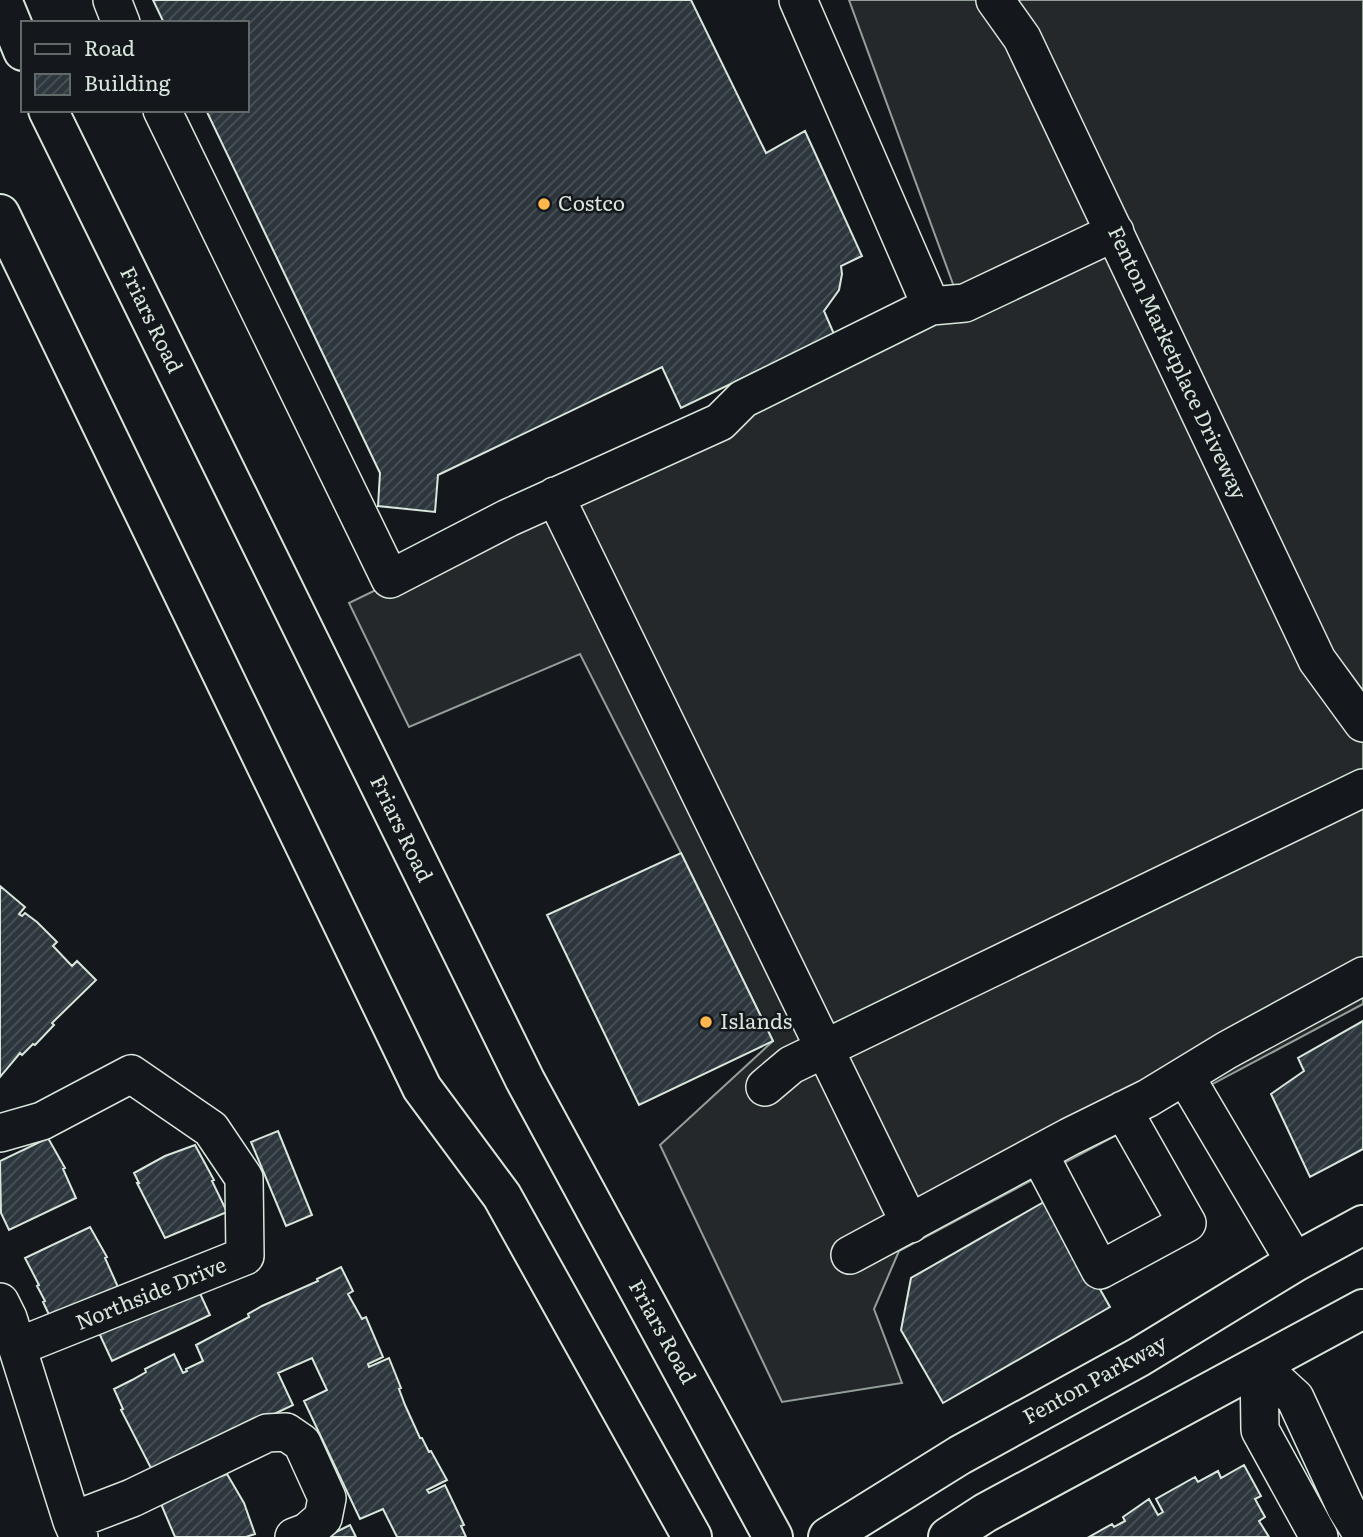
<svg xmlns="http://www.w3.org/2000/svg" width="1363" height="1537" font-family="Literata,serif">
<defs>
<pattern id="building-hatch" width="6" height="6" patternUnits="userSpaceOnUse" patternTransform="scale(1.75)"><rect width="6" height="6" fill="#2c363c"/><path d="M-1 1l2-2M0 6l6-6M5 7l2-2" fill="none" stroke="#4a5358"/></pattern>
</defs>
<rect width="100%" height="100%" fill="#14181c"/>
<path fill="#24282b" stroke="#939e99" stroke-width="2" d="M849,0h514v1004l-464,247 -25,58 28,74 -120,19 -122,-257 113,-104 -92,-188 -101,-199 -171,73 -60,-124 612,-297z"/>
<path fill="url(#building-hatch)" stroke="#d8e6dc" stroke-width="2" d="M153,0h538l75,153 39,-22 57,125 -21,10 1,8 -3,16 -15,21 10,23 -153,74 -19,-41 -224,108 -3,37 -57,-6 2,-33 -174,-363h41v-87h-83z
M681,853l92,188 -134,64 -92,-190z
M0,886l25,21 -6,7 3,2 3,-3 12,9 20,20 -4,4 19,20 5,-5 19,19 -44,43 2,2 -19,20 -2,-1 -11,11 -2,-2 -20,24z
M1363,1021v128l-53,28 -39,-83 33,-23 -6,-13z
M278,1131l34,84 -26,11 -35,-84z
M48,1138l17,30 -2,1 13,29 -67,32 -8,-17 -1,-52z
M195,1145l19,35 -2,1 15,31 -62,26 -28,-55h2l-5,-10 31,-17z
M1049,1199l61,108 -167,96 -42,-73 10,-52z
M90,1227l17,30 -2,1 13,29 -67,32 -8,-17 2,-1 -8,-15 2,-1 -14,-27z
M341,1267l12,24 -5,3 14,25 4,-2 17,40 -15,7 1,3 20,-9 12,30 -2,1 6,16 15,33h2l7,14 2,-1 16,29 -20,10 2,3 16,-8 19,40 -3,1 5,11h-69l-14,-28 -23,10 -56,-118 23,-11 -15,-32 -34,15 15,32 -140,67 -32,-62 2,-1 -9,-20 18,-9 14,-8 -1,-3 29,-15 9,19 4,-2 -1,-2 17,-8 -7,-16 53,-28 -1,-3 14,-8 56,-25 -1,-2z
M197,1287l13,28 -98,46 -13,-28z
M1244,1465l17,31 -6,3 10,18 -6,4 10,16h-180l23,-13 2,3 11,-6 -2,-4 26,-18 9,16 5,-3 -7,-13 39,-22 3,5 20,-11 3,7z
M227,1474l17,29 11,31 -9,3h-71l-14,-33 55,-28v2z
M350,1525l6,12h-30z"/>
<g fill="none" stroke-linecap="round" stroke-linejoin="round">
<defs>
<path id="minor" d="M112,0l9,23
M995,0l27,38 295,622 46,63
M162,110l228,469 118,-61 212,-96 23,-23 188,-93 -133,-306
M931,306l34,-3 150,-71
M555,496l355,728
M1185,1076l110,186
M765,1087l26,-22 572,-277
M0,1133l42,-12 89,-47 80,55 33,49 1,78 -228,91
M1039,1154l61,116 87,-47 -64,-113
M850,1255l219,-118 79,-39 79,-48 136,-74
M0,1302l8,16 64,203 7,16
M1259,1365l36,33 51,110 17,27
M1259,1365l1,65 59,107
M72,1521l60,-23 135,-65 19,-1 16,11 25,55 -4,20 -16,14 -13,5"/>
<path id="major" d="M828,1537l132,-82 179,-98 156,-95 68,-37
M948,1537l37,-24 378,-204"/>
<path id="highway" d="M2,0l21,51
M48,110l477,970 248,457
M0,214l422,874 80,108 190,341"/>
</defs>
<use href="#minor" stroke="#d8e6dc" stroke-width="40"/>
<use href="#major" stroke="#d8e6dc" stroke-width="42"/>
<use href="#highway" stroke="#d8e6dc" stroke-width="42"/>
<use href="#minor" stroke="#14181c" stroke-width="37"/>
<use href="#major" stroke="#14181c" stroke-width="38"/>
<use href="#highway" stroke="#14181c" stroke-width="38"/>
</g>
<g fill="#ffb74d" stroke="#14181c" stroke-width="2.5">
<circle cx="544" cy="204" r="7"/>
<circle cx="706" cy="1022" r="7"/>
</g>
<g text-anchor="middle" stroke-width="5" stroke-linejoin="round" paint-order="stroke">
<g font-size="21" fill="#d8e6dc" stroke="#14181c" text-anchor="start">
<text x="558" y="211">Costco</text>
<text x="720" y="1029">Islands</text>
</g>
<g font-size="21" fill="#d8e6dc" stroke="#14181c">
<text transform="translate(151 320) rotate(64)" y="7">Friars Road</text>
<text transform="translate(1177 363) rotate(65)" y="7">Fenton Marketplace Driveway</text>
<text transform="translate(401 829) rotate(64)" y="7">Friars Road</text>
<text transform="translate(151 1294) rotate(-22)" y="7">Northside Drive</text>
<text transform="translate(662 1332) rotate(61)" y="7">Friars Road</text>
<text transform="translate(1095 1380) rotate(-29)" y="7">Fenton Parkway</text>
</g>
</g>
<rect x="21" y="21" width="228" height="91" fill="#14181c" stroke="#626a69" stroke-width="2"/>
<rect x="35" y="44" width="35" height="10" fill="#14181c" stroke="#626a69" stroke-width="2"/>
<text x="84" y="56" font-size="21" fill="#d8e6dc">Road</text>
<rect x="35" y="74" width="35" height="21" fill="url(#building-hatch)" stroke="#626a69" stroke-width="2"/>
<text x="84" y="91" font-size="21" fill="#d8e6dc">Building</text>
</svg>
